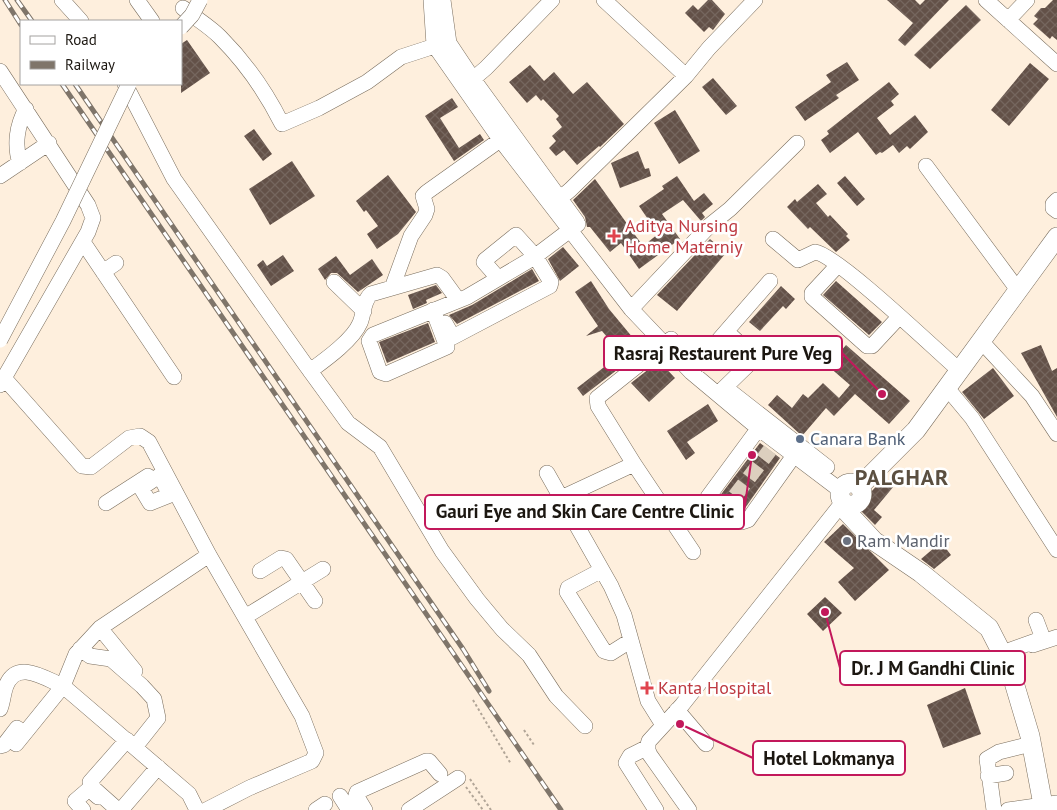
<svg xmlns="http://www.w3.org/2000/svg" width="1057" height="810" font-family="'PT Sans',sans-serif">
<defs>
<pattern id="building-cross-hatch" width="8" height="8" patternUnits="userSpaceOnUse" patternTransform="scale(1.25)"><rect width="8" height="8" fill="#635148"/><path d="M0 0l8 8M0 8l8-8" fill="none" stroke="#75665e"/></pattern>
</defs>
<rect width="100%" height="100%" fill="#feefdd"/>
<path fill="url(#building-cross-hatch)" d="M708,0h4l13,14 -12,16 -4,-3 -5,5 -19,-19 8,-8 5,5z
M887,0h28l5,5 5,-5h24l-44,46 -7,-6 15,-17z
M1053,0h4v40l-5,-4 -2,3 -17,-15 5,-5 -4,-3 7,-8h4z
M966,5l15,15 -51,49 -16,-14z
M187,40l23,33 -29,20v-49z
M847,62l12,18 -23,15 3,3 -34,23 -10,-14 36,-25 -5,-7z
M1030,63l19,16 -40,47 -18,-16z
M530,65l14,16 10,-9 19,22 14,-12 37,42 -24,23 -1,-1 -22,19 -13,-15 -8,6 -7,-8 7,-7 -4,-5 10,-9 -6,-8 3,-3 -16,-17 -2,2 -5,-6 -9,8 -18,-21z
M713,78l24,28 -11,9 -24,-28z
M889,82l10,12 -8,7 3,4 -17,13 13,17 25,-20 13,17 -18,17 -3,-3 -8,7 -6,-8 -11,8 -2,-1 -4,3 -18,-23 -28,21 -9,-13 8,-6 -2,-3z
M452,98l6,9 -18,11 19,30 21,-14 4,6 -30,21 -29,-45z
M675,110l25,41 -21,13 -25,-41z
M254,129l18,25 -9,7 -19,-25z
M638,151l7,18 4,-1 2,8 -31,12 -9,-25z
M292,161l23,35 -45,29 -21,-36z
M388,175l28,37 -18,22 -21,15 -10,-15 11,-8 -12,-16 -2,2 -8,-11z
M677,176l17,25 10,-8 9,11 -11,9 3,4 -4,4 -18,-21 -21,14 18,25 -41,30 -18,-26 -11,9 -20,-25h-3l-2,-10 -12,-17 22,-21 48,67 15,-12 -19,-28 25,-17 -2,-3z
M845,176l20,23 -8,7 -20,-23z
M818,184l9,10 -11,9 12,14 2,-2 18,19 -2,2 4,4 -14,12 -26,-25 -2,2 -21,-22 8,-8 2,3z
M710,239l16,14 -49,58 -20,-16z
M563,247l16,19 -19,15 -12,-22z
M283,255l11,16 -23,15 -14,-21 6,-5 4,6z
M336,256l14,19 22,-16 11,16 -25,17 -21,-19h-6l-6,7 -7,-11z
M532,269l7,12 -82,43 -8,-9 23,-10z
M591,281l18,28 34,41 -60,46 -6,-8 44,-34 -19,-23 -16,5 12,-10 -23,-34z
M836,281l46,41 -13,13 -46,-40z
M436,285l6,8 -16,7 1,3 -14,6 -5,-14z
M781,286l14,13 -9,10 -3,-3 -23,25 -11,-9z
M428,323l7,19 -48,21 -8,-21z
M846,345l64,56 -21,23 -34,-30 -21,22 -8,-8 -24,28 -34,-31 9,-10 15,13 11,-14 5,4 15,-15 16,15 11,-13 -22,-19z
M1041,345l11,26 5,-3v49l-36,-64z
M659,361l16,17 -26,24 -18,-19z
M993,368l21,28 -30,23 -22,-27z
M708,404l10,17 -31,21 8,11 -9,7 -19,-29z
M760,443l20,15 -37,53 -24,-14z
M884,478l10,8 -20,24 8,7 -7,8 -18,-18z
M843,524l46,46 -34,31 -17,-19 16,-14 -30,-26z
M941,542l10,13 -17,14 -13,-10z
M825,597l17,16 -19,18 -16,-17z
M965,688l16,46 -38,14 -16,-43z"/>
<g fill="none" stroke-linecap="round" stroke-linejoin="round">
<path stroke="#dccfbe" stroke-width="15" stroke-dasharray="15 8" stroke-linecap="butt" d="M735,496l35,-46"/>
<defs>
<path id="minor" d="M62,0l19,21
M137,0l15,21
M431,0l3,45 65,93 132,171 60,63 67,56 82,62
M443,0l6,43 24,36 104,143
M604,0l82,76
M986,0l71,64
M183,8c12,10 26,18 37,29 25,25 46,55 62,87l37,-16 48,-26 34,-25 43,-14
M1008,20l19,-20
M0,71l88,134 5,13 -5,14 -88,153
M125,84l49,95 131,185 43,59 32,24 62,104 35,48 25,30 27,26 27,41 29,30
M466,85l20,-17 66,-68
M20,163c-6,-18 -3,-38 6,-54
M926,166l92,124
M0,176l49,-33
M1057,200l-4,4v4l4,3
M553,204l17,-14 116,-114 23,-28 46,-48
M773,239l25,21 17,-8c21,2 122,99 144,118
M83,242l91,135
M838,265l-26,28v4l55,49h5l27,-29
M103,272l13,-9
M334,282l30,29
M392,288l19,-52 14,-21 2,-6 -4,-13 4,-4 80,-57
M631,309l79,-84 20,-16 67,-66
M433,310l14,37 -61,27 -6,-2 -11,-31 4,-6 94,-38 66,-39 45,-34
M445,323l8,14 97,-51 1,-4 -16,-26 -19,-21 -31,25 -1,2 14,16
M981,341l51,55 25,38
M310,371c15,-11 43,-31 50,-48 4,-9 3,-22 11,-29l66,-19 5,3 16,22
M691,372l79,-91
M4,378l78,88 9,1 38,-29 11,-2 9,6 60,113 93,161 14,37 -4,8 -63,27 -43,22
M947,388l25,30 85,132
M731,392l96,75
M718,394l35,-34 -1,-5 -25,-23
M764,421l-56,76 3,6 31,19 6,-2 52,-73
M634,464l59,88
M547,473l64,113 13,29 24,86 15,24
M159,476l-18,12 9,15 20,-8 -8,-15
M561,498l73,-34 -36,-58 -1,-8 74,-59
M106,503l42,-27
M602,570l-34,18 -1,4 37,59 7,2 19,-12
M260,571l21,-13 5,1 29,42
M245,617l78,-48
M100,628l35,43
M1033,645l24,-8
M80,649l10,7 21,3 31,27 12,13 4,19 -23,29
M1002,653l39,-14 1,-3 -6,-16
M0,709c3,-7 3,-15 6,-23 11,-27 38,-8 57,0l13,-32 24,-26 109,-73
M677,710l29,34
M16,744l47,-58 126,108 8,16
M0,746l4,-1 13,-17
M648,747l-18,9 -4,7 30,47
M988,776l18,-3
M340,796l9,14
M83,810l-8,-9 14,-12 9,8
M118,810l-27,-24 -1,-4 37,-42
M121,810l37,-43
M316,810l9,-6
M365,810l-9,-15 1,-3 69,-31h3l11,13
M409,810l49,-32
M689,810l-39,-55 -3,-7 2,-7 33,-36 161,-203
M994,810l-7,-51 12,-7 32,-8
M1008,810l49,-7"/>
<path id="major" d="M840 494a11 11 0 1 1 22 0a11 11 0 1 1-22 0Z
M859,487l57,-57 141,-193
M843,502l4,10 27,29 47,32 68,55 21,41 20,67 14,74"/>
</defs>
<use href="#minor" stroke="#796d5d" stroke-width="16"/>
<use href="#major" stroke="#796d5d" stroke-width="20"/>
<path stroke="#b1a597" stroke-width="2" stroke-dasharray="2.5 2.5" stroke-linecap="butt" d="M473,700l38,64
M524,730l10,15
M470,779l21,31
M466,787l17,23"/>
<use href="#minor" stroke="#fff" stroke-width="15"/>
<use href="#major" stroke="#fff" stroke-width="19"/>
<defs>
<path id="rail" d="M5,0l16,25
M17,0l15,21
M62,84l499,726
M75,84l388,565 26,42"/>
</defs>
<use href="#rail" stroke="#7f756a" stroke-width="5"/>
<use href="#rail" stroke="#fff" stroke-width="3" stroke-dasharray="9" stroke-linecap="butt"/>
<defs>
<path id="minor-bridge" d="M181,27l11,-12 8,-15
M0,340l63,-119 66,-137"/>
</defs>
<use href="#minor-bridge" stroke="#796d5d" stroke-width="16" stroke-linecap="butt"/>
<use href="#minor-bridge" stroke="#fff" stroke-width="15"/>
</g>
<g fill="#e0444e" stroke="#fff" stroke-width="2">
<path d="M611.5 228.5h5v5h5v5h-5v5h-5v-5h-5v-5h5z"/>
<path d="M644.5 680.5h5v5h5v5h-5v5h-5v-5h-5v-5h5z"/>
</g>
<circle fill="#5c6f8a" stroke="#fff" stroke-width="2" cx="800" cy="439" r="5"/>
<circle fill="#6b7280" stroke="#fff" stroke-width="2" cx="847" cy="541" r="5"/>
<g text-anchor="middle" stroke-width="5" stroke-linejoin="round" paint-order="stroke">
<g font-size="18" fill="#be3a42" stroke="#fff" text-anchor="start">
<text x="625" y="232">Aditya Nursing<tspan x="625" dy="21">Home Materniy</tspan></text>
<text x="658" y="694">Kanta Hospital</text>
</g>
<g font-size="18" fill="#4e5e75" stroke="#fff" text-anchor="start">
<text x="810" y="445">Canara Bank</text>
</g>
<g font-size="18" fill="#5b616d" stroke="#fff" text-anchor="start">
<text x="857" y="547">Ram Mandir</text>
</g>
<g font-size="22" font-weight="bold" letter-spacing="1" fill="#5b4f40" stroke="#fff">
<text x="902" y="485">PALGHAR</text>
</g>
</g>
<path fill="none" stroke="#c2185b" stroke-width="2" d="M882 394L842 353M752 455L744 512M825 612L840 668M680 724L753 758"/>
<g fill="#c2185b" stroke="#fff" stroke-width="2">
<circle cx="882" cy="394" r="5"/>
<circle cx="752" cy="455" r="5"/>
<circle cx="825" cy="612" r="5"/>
<circle cx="680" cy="724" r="5"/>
</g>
<g fill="#fff" stroke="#c2185b" stroke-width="2">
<rect x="604" y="336" width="238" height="34" rx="5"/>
<rect x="425" y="495" width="319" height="34" rx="5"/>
<rect x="840" y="651" width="185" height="34" rx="5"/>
<rect x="753" y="741" width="152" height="34" rx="5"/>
</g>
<g font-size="19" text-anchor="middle" font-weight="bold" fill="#1c1711">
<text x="723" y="360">Rasraj Restaurent Pure Veg</text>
<text x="585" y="518">Gauri Eye and Skin Care Centre Clinic</text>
<text x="933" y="675">Dr. J M Gandhi Clinic</text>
<text x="829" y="765">Hotel Lokmanya</text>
</g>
<rect x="20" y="20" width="162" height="65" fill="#ffffff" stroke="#a4a2a0"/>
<rect x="30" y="36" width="25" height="8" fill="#ffffff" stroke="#a4a2a0"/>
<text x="65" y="45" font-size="15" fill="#1c1711">Road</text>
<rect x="30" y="61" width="25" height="8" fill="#7f756a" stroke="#a4a2a0"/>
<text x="65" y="70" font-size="15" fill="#1c1711">Railway</text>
</svg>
